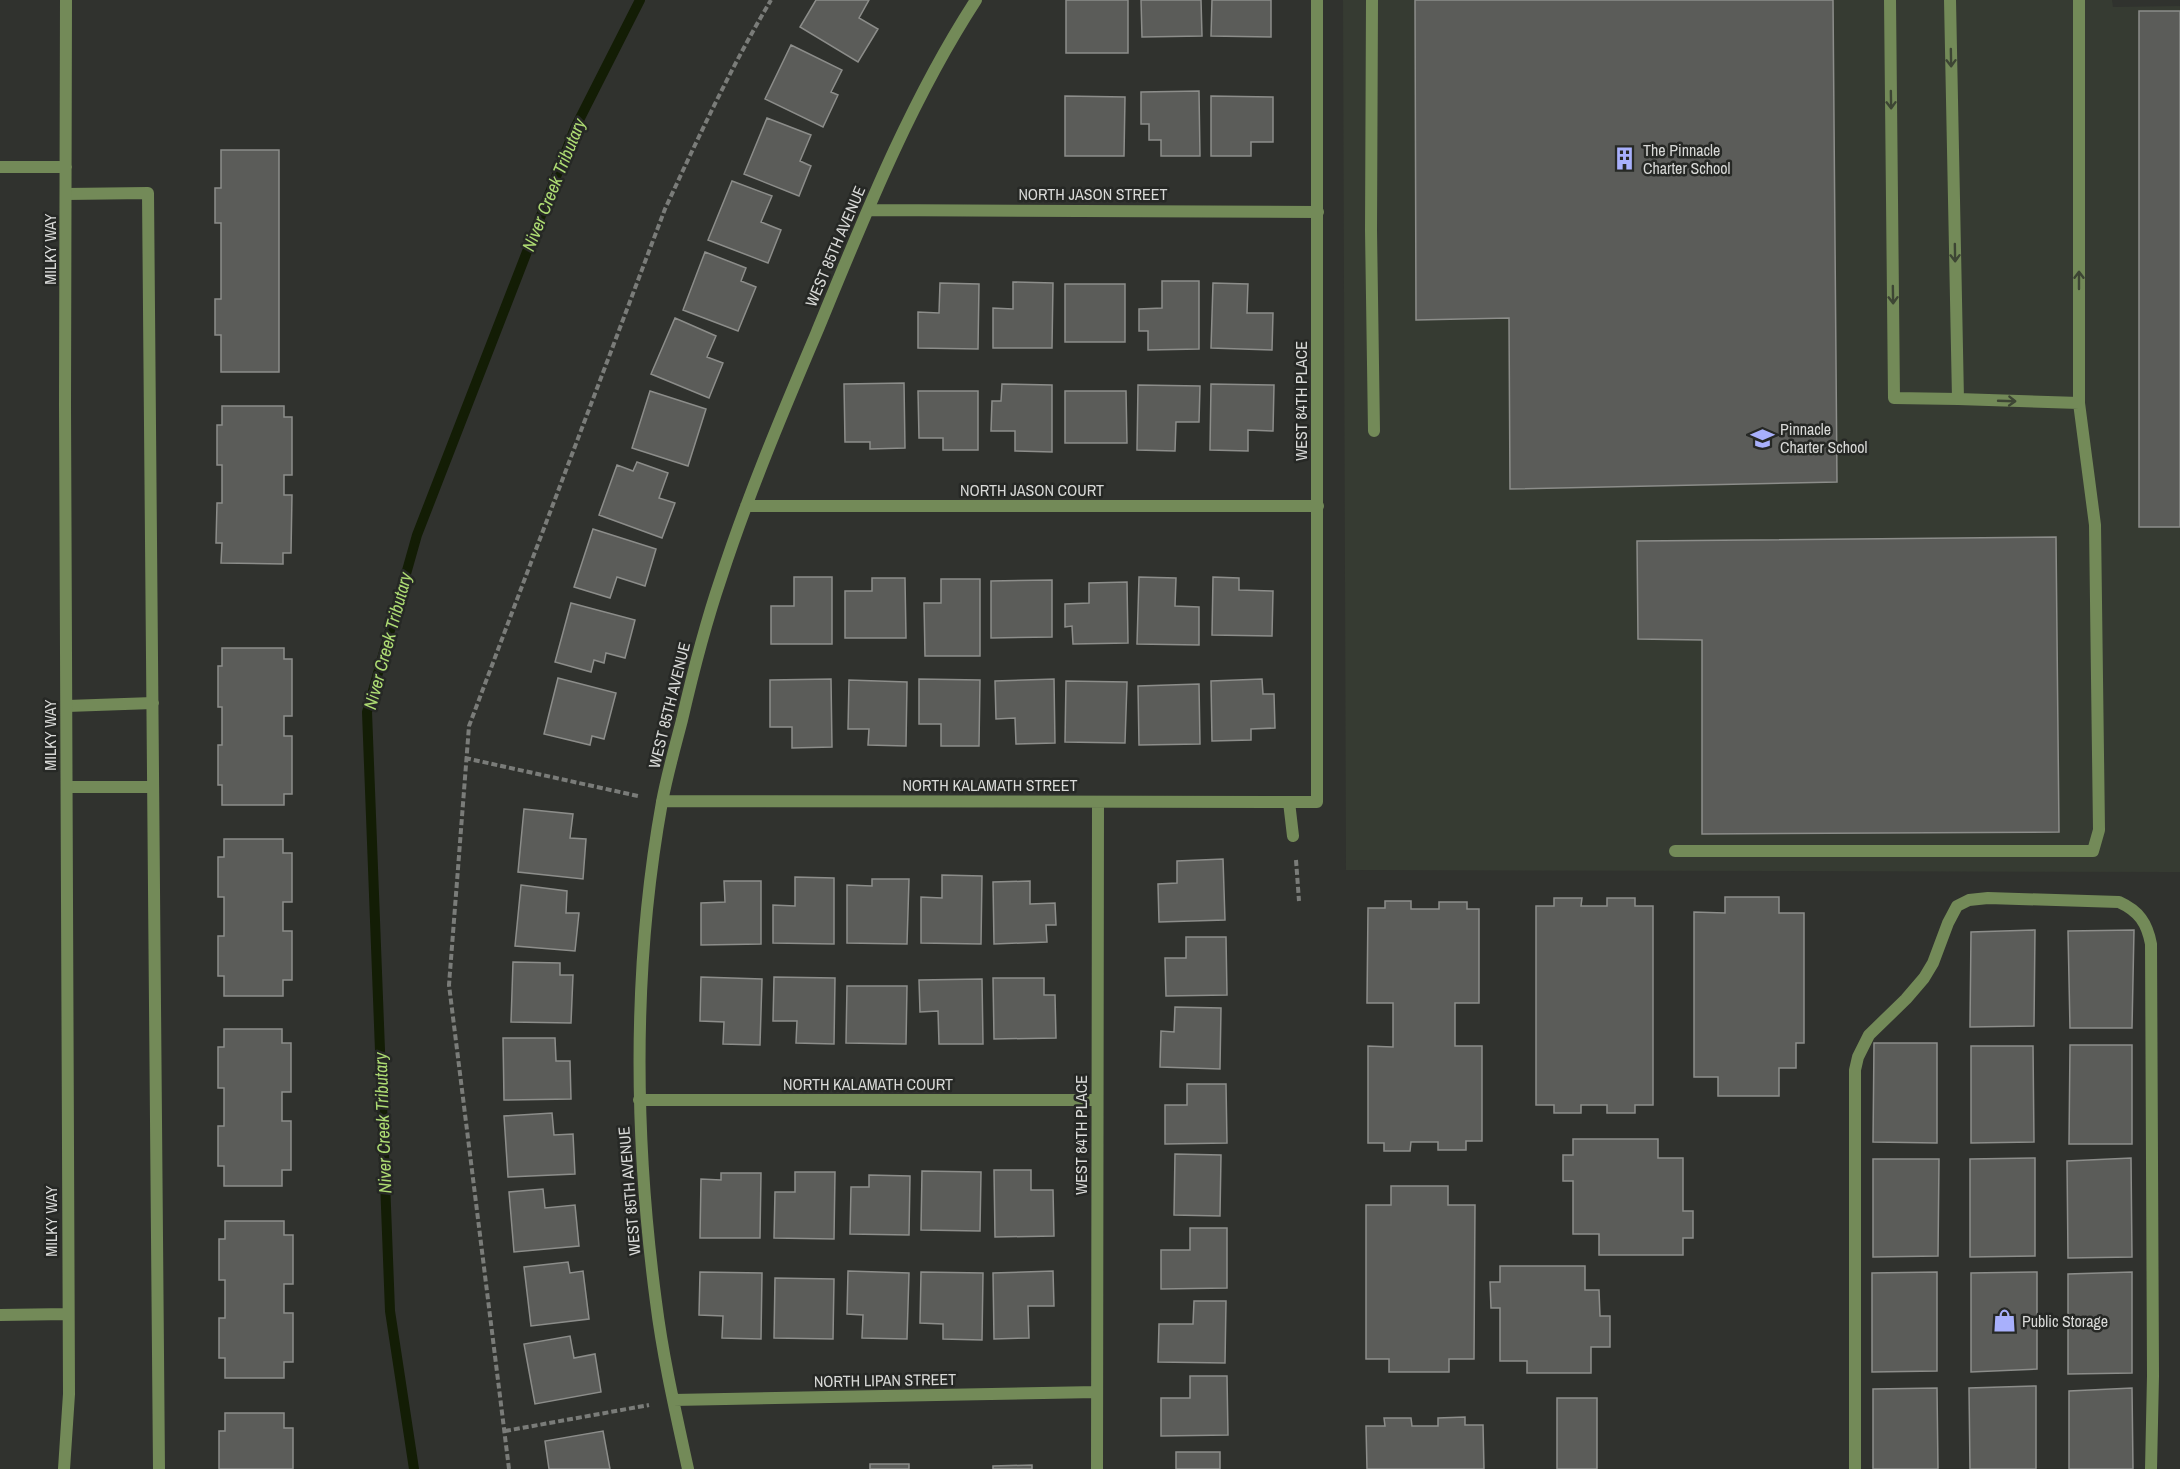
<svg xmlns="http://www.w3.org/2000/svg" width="2180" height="1469" font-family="'Archivo Narrow',sans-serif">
<rect width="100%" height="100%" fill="#30322e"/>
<path fill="#363b32" d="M1343,0h769l1,7 67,-1v866l-834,-2z"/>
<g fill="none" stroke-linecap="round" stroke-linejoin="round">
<path stroke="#131d05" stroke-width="10" d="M414,1469l-24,-158 -23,-599 50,-177 158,-407 65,-128"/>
</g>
<path fill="#5b5c59" stroke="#8c8d8a" stroke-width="1.5" d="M816,0h53l-10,18 19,11 -20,33 -58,-35z
M1066,0h62v53h-62z
M1141,0h60l1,36 -60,1z
M1212,0h59v37l-60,-1z
M1415,0h418l4,482 -327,7 -1,-171 -93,2z
M2139,11h41v516h-41z
M791,45l51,25 -11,22 7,3 -15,32 -58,-28z
M1199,91l1,65h-39v-16h-12v-16h-8v-32z
M1065,96l60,1 -1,59h-59z
M1211,96l62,1v45h-22v14h-40z
M767,118l44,17 -11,26 11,5 -12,30 -55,-22z
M221,150h58v222h-58v-37h-6v-36h6v-76h-6v-35h6z
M732,181l40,15 -11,26 20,8 -13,33 -60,-23z
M705,252l41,16 -5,13 15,6 -18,44 -55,-21z
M1162,281h37v68l-51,1v-19h-9v-22l23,-1z
M1013,282l40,1 -1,65h-59v-40l20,1z
M940,283l39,1 -1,65 -60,-1v-36l21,1z
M1213,283l35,1 -1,29h26l-1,37 -61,-2z
M1065,284h60v58h-60z
M675,318l41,18 -9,21 16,6 -14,35 -58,-24z
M904,383l1,65 -35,1v-7h-25l-1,-58z
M1002,384l50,1v67l-37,-1v-20h-24l1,-30h9z
M1211,384l63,1 -1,46 -25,-1v21l-38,-1z
M1138,385l62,1 -1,36h-23l-1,29 -38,-1z
M650,391l56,18 -18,57 -56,-18z
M918,391h60v59h-35v-12h-24z
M1065,391h61l1,52h-62z
M222,406h62v11h8v58h-8v20h8l-1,58h-8v11l-62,-1 1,-20h-6l1,-40h5v-38h-5v-40h5z
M637,462l31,11 -9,25 16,5 -13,35 -63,-23 18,-50 16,6z
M593,529l63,20 -11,37 -28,-9 -7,21 -36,-11z
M2056,537l3,295 -357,2v-194l-64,-1 -1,-98z
M794,577h38v67h-61v-38h23z
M1139,577l37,1 -1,28 24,1v38l-62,-1z
M1213,577l26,1v12l34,1 -1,45 -60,-1z
M872,578h33l1,60h-61v-47h27z
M941,579h39v77h-55l-1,-53h17z
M1052,580v57l-61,1v-57z
M1127,582l1,61 -55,1 -1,-18 -7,1v-23l24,-1v-20z
M571,603l64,17 -10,38 -19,-5 -2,10 -10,-3 -3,12 -36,-10z
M222,648h62v11h8v57h-8v20h8v58h-8v11h-62v-20h-4v-40h4v-38h-4v-41h4z
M558,678l58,15 -12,46 -12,-3 -2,9 -46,-11z
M831,679l1,68 -40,1v-21h-22v-47z
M919,679l61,1 -1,66h-38v-22h-22z
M1054,679l1,64 -39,1 -1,-26 -19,1 -1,-38z
M1262,679l1,15h11l1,34 -24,1v11l-39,1 -1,-60z
M849,680l58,2 -1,64 -38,-1 1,-16h-21z
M1066,681l61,1 -2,61 -60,-1z
M1199,684l1,60 -61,1 -1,-59z
M524,809l49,5 -3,24 16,1 -3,40 -65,-7z
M224,839h59v14h9v49h-9v29h9v49h-9v16h-59v-20h-6v-40h6v-39h-6v-40h6z
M1223,859l2,61 -66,2 -1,-38 19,-1v-22z
M942,875l40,1 -1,68 -60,-1v-46l21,1z
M795,877l39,1v66l-61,-1v-38l22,1z
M872,879h37l-2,65 -60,-1v-58l25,1z
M724,881h37v63l-60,1v-42l24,-1z
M1030,881v23l25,-1 1,22h-10l1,17 -53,2 -1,-62z
M521,885l46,6 -1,22h13l-4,38 -60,-5z
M1725,897h54v16h25v130h-8v25h-17v28h-61v-19h-24v-165l31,1z
M1554,898h28l-1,8h26v-8h28v8h18v199h-18v8h-28v-8h-26v8h-27v-8h-18v-199h18z
M1385,901h26v8h28v-7h28v7h12v94h-24v43h27v95h-16v9h-28v-8h-27l-1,9h-26v-8h-16v-97l25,1v-44h-26l1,-95h17z
M2035,930l-1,96 -64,1 1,-95z
M2134,930l-2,98h-62l-2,-97z
M1186,937h40l1,58 -61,1 -1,-38h21z
M513,962l47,1v12h13l-2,48 -60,-1z
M701,977l61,2 -2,66 -37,-1 1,-22 -24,-1z
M774,977l61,1 -1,66 -38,-1 1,-22h-24z
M993,978h51v17h11l1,43 -62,1z
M982,979l1,65h-44l-1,-33 -18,1 -1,-32z
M847,986h60l-1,58 -60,-1z
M1175,1007l46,1 -1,61 -60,-2 1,-36 13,1z
M224,1029h58v14h9v49h-9v29h9v49h-9v16h-58v-20h-6v-40h6v-38h-6v-41h6z
M503,1038h52l1,23h14l1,38 -67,1z
M1874,1043h63v100l-64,-1z
M2070,1045h62v99h-63z
M1971,1046h62l1,96 -63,1z
M1187,1084h39l1,59 -62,1v-39h22z
M552,1113l2,22 19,-1 2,40 -67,3 -4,-61z
M1573,1139h85v19h25v53h10v27h-10v17h-84v-21h-26v-53h-10v-26h10z
M1175,1154l46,1 -1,61 -46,-1z
M2035,1158v98l-65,1v-98z
M2131,1158l1,99 -64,1 -1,-97z
M1873,1159h66l-1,97 -65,1z
M994,1170h37v20h22l1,46 -59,1z
M922,1171l59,1 -1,59 -59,-1z
M795,1172h40l-1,67 -60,-1 1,-46h20z
M721,1173h40l-1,65h-60l1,-59 20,1z
M869,1175l41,1 -1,59 -59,-1 1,-47h18z
M1391,1186h57v19h27l-1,154h-25v13h-60v-13h-23v-154h25z
M543,1189l2,19 30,-3 4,41 -65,6 -5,-60z
M225,1221h59v14h9v49h-9v29h9v49h-9v16h-59v-20h-6v-40h6v-38h-6v-41h6z
M1190,1228h37v60l-66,1v-39h29z
M568,1262l2,11 13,-2 6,48 -58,7 -7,-59z
M1500,1266h85v24h14l1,26h10v31h-19v26h-64v-12h-27v-53h-9l-1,-26h10z
M848,1271l61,2 -2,66 -45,-1 1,-23 -16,-1z
M1053,1271l1,35h-26l1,32 -35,1 -1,-66z
M700,1272l62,1 -1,66 -39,-1 1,-22 -24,-1z
M921,1272l62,1 -1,67 -39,-1v-15l-23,-1z
M1937,1272v99l-65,1v-99z
M2037,1272v97l-66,3v-99z
M2132,1272v101l-64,1v-100z
M775,1278l59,1 -1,60 -59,-1z
M1194,1301h32l-1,62 -67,-1 1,-38h34z
M570,1336l4,22 21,-4 6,38 -66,12 -11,-60z
M1190,1376h37l1,59 -67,1v-38h29z
M2036,1386v83h-66l-1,-81z
M1937,1388l1,81h-65v-80z
M2132,1388l1,81h-64v-78z
M1557,1398h40v71h-40z
M225,1413h59v15h9v41h-74v-38h6z
M1465,1417v8h18l1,44h-117l-1,-43h19l-1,-8h27l1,8h26v-8z
M603,1431l7,38h-61l-4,-28z
M1176,1452h44v17h-44z
M870,1464h39v5h-39z
M1032,1465v4h-39v-3z"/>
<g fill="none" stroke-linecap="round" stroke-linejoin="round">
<path stroke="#7a7c79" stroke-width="4" stroke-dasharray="6 3" stroke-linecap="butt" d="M465,758l173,38
M1296,860l3,41
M505,1431l144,-26
M509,1469l-60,-484 20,-259 196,-517c33,-71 66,-142 106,-209"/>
<path stroke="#738a58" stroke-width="12" d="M1372,0l-1,230 3,201
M1890,0l4,398 64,1
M1950,0l8,399 121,4v-403
M66,194l82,-1 11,1276
M67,706l86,-3
M67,787h86
M1289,802l4,34
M1675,851h418l6,-21 -4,-305 -16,-122
M1855,1469v-399l3,-13 11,-22 37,-36 18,-21 9,-15 15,-40 9,-17 12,-6 19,-2 131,4c20,9 28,21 32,42l2,432 -2,93"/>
<path stroke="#738a58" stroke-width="12" d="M0,167h66
M868,210l450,2
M746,506h572
M662,801l655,1v-802
M639,1100h458
M0,1315l68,-1
M673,1400l424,-8
M64,1469l5,-75 -4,-989 1,-405
M688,1469c-12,-55 -25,-111 -32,-167 -22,-166 -24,-334 6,-500 5,-27 13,-55 20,-82 11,-48 23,-95 39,-142 27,-83 61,-164 95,-244 47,-114 93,-231 160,-334
M1097,1469l1,-667"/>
</g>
<defs><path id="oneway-shaft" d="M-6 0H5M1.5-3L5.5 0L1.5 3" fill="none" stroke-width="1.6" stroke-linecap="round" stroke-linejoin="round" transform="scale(1.5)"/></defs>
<g stroke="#3d4534">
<use href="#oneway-shaft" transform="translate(1951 58) rotate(89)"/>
<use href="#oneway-shaft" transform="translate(1891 100) rotate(89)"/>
<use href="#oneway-shaft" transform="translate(1955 253) rotate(89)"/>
<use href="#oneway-shaft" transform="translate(2079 280) rotate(-90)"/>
<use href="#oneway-shaft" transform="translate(1893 295) rotate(89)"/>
<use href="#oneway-shaft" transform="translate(2007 401) rotate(2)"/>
</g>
<defs>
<symbol id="building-bare" viewBox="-9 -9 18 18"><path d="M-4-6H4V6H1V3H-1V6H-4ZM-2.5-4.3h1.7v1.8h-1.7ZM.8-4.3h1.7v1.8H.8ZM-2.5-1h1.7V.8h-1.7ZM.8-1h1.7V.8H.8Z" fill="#a8b0fc" stroke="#262825" stroke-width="2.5" paint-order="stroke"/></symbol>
<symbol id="school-bare" viewBox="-9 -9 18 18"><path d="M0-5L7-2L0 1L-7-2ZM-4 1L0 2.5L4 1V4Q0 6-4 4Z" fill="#a8b0fc" stroke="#262825" stroke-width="2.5" paint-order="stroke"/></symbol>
<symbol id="shop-bare" viewBox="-9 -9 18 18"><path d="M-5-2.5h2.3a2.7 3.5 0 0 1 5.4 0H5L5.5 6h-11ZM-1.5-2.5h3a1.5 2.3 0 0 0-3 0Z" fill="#a8b0fc" stroke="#262825" stroke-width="2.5" paint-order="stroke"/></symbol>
</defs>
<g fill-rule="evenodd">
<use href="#building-bare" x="1608" y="142" width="33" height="33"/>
<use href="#school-bare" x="1746" y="422" width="33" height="33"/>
<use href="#shop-bare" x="1988" y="1304" width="33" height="33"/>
</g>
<g text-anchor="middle" stroke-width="5" stroke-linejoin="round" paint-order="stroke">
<g font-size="16" fill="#d8d9d7" stroke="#262825" text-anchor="start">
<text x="1643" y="156">The Pinnacle<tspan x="1643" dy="18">Charter School</tspan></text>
<text x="1780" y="435">Pinnacle<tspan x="1780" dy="18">Charter School</tspan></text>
<text x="2022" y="1327">Public Storage</text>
</g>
<g font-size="16" fill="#d8d9d7" stroke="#262825">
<text x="1093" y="200">NORTH JASON STREET</text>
<text transform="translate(835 246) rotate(-67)" y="6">WEST 85TH AVENUE</text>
<text transform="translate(50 249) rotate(-90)" y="6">MILKY WAY</text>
<text transform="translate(1301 401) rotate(-90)" y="6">WEST 84TH PLACE</text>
<text x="1032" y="496">NORTH JASON COURT</text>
<text transform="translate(669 705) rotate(-76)" y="6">WEST 85TH AVENUE</text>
<text transform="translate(50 735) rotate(-90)" y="6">MILKY WAY</text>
<text x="990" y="791">NORTH KALAMATH STREET</text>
<text x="868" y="1090">NORTH KALAMATH COURT</text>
<text transform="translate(1081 1135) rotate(-90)" y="6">WEST 84TH PLACE</text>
<text transform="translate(629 1191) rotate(-95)" y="6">WEST 85TH AVENUE</text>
<text transform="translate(51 1221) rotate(-90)" y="6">MILKY WAY</text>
<text transform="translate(885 1380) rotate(-1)" y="6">NORTH LIPAN STREET</text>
</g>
<g font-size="18" font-style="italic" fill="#aedc73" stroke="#262825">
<text transform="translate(554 185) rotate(-68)" y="6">Niver Creek Tributary</text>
<text transform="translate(388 641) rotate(-75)" y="6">Niver Creek Tributary</text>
<text transform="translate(383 1123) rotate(-92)" y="6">Niver Creek Tributary</text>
</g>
</g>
</svg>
